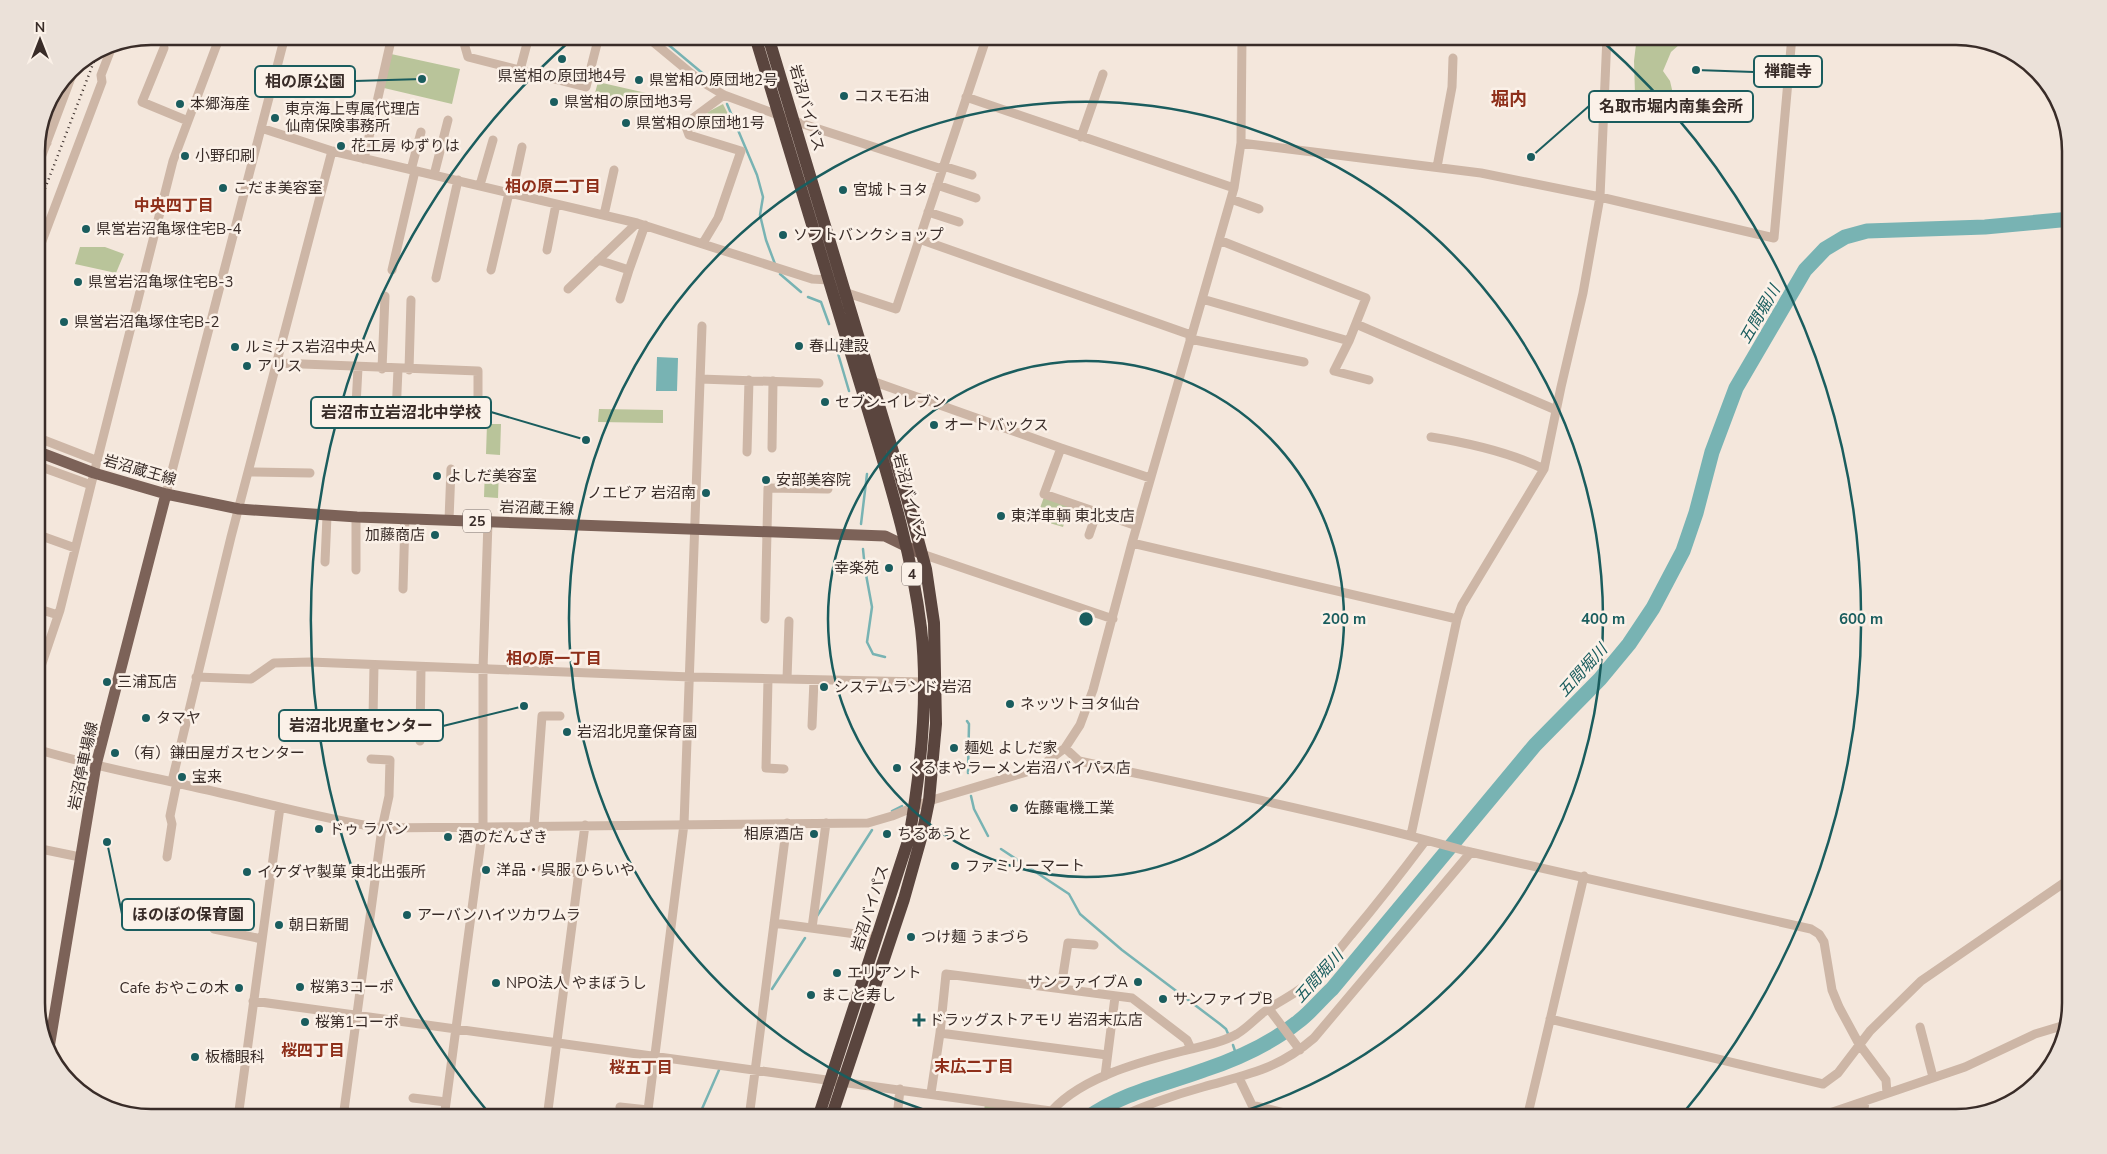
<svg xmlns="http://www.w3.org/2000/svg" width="2107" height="1154" font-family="'Nunito Sans','Noto Sans JP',sans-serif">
<rect width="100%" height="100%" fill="#f4e7dc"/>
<path fill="#b9c49a" d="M1637,36h54l-1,8h-10l-9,8 -8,19 7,10 4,17 -39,-4 -1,-33z
M391,54l69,15 -8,35 -68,-16z
M598,82l57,13 -3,11 -57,-13z
M723,104l9,18 -26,-9z
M80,247h25l19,7 -8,19 -41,-9z
M599,409l64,1v13l-65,-1z
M487,424h14l-1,31 -14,-1z
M485,468h14l-1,30 -14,-1z
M1044,497l26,8 -7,22 -27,-8z
M985,1104l62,8 -5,6h-59z"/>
<path fill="#78b3b3" d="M657,357l21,1 -1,33h-21z"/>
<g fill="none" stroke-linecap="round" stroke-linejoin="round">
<path stroke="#78b3b3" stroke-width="2.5" d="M658,36l55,46
M727,104l30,71 6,22 -3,18 6,25 9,24
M780,274l21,18
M808,297l13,5 8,22
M834,340l15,51
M861,524l6,-50
M863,549l2,20 7,38 -5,35 6,12 12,3
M967,721l2,3 -1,49
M971,796l3,13 14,27
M892,811l10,-5
M1001,849l68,45 11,20 42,36 98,74 6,5 3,7
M817,916l55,-86
M772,989l33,-51
M1233,1045l4,12
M698,1118l21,-48"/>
<path stroke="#78b3b3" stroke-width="15" d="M1087,1118c37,-26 76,-33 117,-48 33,-11 68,-27 95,-49 12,-9 22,-22 33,-32l203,-244 65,-66 29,-35 24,-36 30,-57 13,-38 16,-61 24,-64 69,-118 20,-21 20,-12 22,-6 118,-4 86,-8"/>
<path stroke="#cdb6a6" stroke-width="9" d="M462,36l6,21 118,30 13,-51
M646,36l53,44 25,15 76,28 142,46
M164,48l-22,54 46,19
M520,70l9,-34
M966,97l268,91
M261,128l71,23 305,72 175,56 17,1
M1081,137l22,-63
M38,139l9,4
M1241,143l240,30 119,24 174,41 18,-202
M364,159l28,-123
M943,166l29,9
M1437,167l15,-80 1,-29
M411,170l10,-38
M36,171l39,-104
M434,175l14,-55
M480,185l13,-45
M937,185l39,13
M512,193l10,-46
M1231,199l28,10
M928,212l31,10
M604,215l10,-45
M919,239l272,96
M703,243l15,-25 23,-67 -52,-16 -4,-11 39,-29
M547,250l9,-46
M36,257l66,-175 -1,-7 12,-31
M598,260l31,10 16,-45
M392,270l23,-99
M491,270l18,-77
M436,278l22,-98
M568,289l69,-66
M844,292l52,17 91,-273
M620,299l9,-29
M1202,299l147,42 17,-43 -147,-58
M1356,324l200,86
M1190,339l114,23
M1349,341l-15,30 35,9
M278,363l200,8v32
M382,369l3,-73
M398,369l-2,46 13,1
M409,370l2,-70
M700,379l119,4
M872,381l189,67 89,30
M355,424l3,-56
M36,437l62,24
M1431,437c38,6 78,15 113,32
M772,448l1,-67
M1061,448l-17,46 93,32
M747,452l2,-72
M36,465l55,20 82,-324 47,-125
M249,472l61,1
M166,494l119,-458
M449,520l2,-51
M36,534l39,14
M1089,535l8,-23
M1132,543l325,76
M922,554l191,65
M325,562l2,-46
M356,570v-53
M403,589l2,-71
M36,608l22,7
M765,619l3,-131 60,1
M196,677l55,2 23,-16 36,-1 381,15 233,5
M768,679l-2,89 18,1
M787,679l2,-58
M36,681l24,-71 31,-125
M373,718l1,-53
M812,726l2,-46
M420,741l1,-74
M1065,748l14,13c129,28 260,54 387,90l345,78 8,5 5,8 8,48 7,17 20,37 27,36 1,13
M36,749c55,17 112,27 167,40 60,13 118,30 179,39l486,-5 24,-7 37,-15 101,-30 15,-8 20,-15 15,-23 13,-35 39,-147 102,-355 7,-45 1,-107
M172,781l59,-244 101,-386
M534,825l8,-109h18
M1411,835l46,-216 5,-14 82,-136 17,-82 22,-94 17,-96 7,-161
M36,848l44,9
M167,857l5,-33 -2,-8 7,-34
M542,869l36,4
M774,923l104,14
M812,928l14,-105
M214,929l48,10
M1061,988l7,-45 26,2
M253,1001l798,110
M1269,1009l31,41
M1550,1019l273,65 15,-11 32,-42 51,-50 150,-103
M1920,1027l13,50
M940,1033l167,22
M1105,1076l10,-79
M1239,1078l13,27 53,13
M931,1093l9,-60 6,-59 186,24 55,42 4,9
M413,1098l33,4
M620,1107l28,3
M238,1118l42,-311
M343,1118l39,-290 7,-32 1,-36 -19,-1
M444,1118l39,-292v-157l5,-147
M547,1118l38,-293
M647,1118l37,-294 18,-498
M749,1118l38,-295
M897,1118l3,-29
M1046,1118c28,-39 93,-56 137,-67 19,-5 38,-8 54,-17 10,-6 18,-15 27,-22 16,-12 35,-19 50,-34 13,-13 25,-28 37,-43 26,-31 51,-63 75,-95
M1117,1118c27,-12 57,-23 86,-31 45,-13 74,-17 111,-49l157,-186
M1527,1118l57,-242
M1815,1118l150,-51 70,-33 30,-9
M1863,1118l2,-17"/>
<path stroke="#7c6258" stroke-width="11" d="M36,451l58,22 72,21 73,15 118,8 528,19 37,18
M49,1048l47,-283 70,-271"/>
<path stroke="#5a453e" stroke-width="12" d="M755,36c35,118 72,236 107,354 23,78 49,156 59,238 8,69 0,142 -12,210l-91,280
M768,36l138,459 20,74 8,54 2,101 -7,77 -7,34 -18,64 -73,219"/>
<path stroke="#392c28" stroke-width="2.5" stroke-dasharray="1 4" stroke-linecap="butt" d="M36,212l62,-161"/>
</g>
<g fill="none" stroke="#1a5d5e" stroke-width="2.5">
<circle cx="1086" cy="619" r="258"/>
<path d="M948 1117A517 517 0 1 1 1224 1117"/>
<path d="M492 1117A775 775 0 0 1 572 39M1600 39A775 775 0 0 1 1680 1117"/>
</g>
<g fill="#1a5d5e" stroke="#fbf1e8" stroke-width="2">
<circle cx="562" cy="59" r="5"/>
<circle cx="639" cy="80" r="5"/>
<circle cx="844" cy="96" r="5"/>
<circle cx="554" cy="102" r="5"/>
<circle cx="180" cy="104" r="5"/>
<circle cx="275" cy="118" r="5"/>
<circle cx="626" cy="123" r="5"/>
<circle cx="341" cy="146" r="5"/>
<circle cx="185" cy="156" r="5"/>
<circle cx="223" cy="188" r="5"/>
<circle cx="843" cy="190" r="5"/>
<circle cx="86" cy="229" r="5"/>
<circle cx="783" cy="235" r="5"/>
<circle cx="78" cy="282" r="5"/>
<circle cx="64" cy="322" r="5"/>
<circle cx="799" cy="346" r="5"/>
<circle cx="235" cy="347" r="5"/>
<circle cx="247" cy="366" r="5"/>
<circle cx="825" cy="402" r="5"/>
<circle cx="934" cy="425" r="5"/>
<circle cx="437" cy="476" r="5"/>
<circle cx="766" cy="480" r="5"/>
<circle cx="706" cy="493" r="5"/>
<circle cx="1001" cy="516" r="5"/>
<circle cx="435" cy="535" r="5"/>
<circle cx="889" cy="568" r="5"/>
<circle cx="107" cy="682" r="5"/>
<circle cx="824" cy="687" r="5"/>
<circle cx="1010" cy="704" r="5"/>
<circle cx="146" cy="718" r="5"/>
<circle cx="567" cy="732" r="5"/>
<circle cx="954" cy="748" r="5"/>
<circle cx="115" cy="753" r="5"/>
<circle cx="897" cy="768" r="5"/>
<circle cx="182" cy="777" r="5"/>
<circle cx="1014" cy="808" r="5"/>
<circle cx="319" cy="829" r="5"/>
<circle cx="814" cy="834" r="5"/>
<circle cx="887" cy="834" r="5"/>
<circle cx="448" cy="837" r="5"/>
<circle cx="955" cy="866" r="5"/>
<circle cx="486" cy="870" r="5"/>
<circle cx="247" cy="872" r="5"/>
<circle cx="407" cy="915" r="5"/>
<circle cx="279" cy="925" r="5"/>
<circle cx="911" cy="937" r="5"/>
<circle cx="837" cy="973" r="5"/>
<circle cx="1138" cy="982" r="5"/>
<circle cx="496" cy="983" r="5"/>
<circle cx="300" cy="987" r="5"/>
<circle cx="239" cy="988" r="5"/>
<circle cx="811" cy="995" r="5"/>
<circle cx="1163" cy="999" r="5"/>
<path d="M916.5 1012.5h5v5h5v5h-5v5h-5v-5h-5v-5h5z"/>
<circle cx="305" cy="1022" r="5"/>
<circle cx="195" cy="1057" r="5"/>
</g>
<g text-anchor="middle" stroke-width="5" stroke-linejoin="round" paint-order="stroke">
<g fill="#fbf1e8" stroke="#736762" stroke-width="1">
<rect x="463" y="509.5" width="28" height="23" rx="4"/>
<rect x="902" y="562.5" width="20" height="23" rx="4"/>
</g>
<g font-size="14" font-weight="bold" fill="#392c28">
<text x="477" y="526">25</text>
<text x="912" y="579">4</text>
</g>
<g font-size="15" fill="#392c28" stroke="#fbf1e8" text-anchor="start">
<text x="562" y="81" text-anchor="middle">県営相の原団地4号</text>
<text x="649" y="85">県営相の原団地2号</text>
<text x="854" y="101">コスモ石油</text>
<text x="564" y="107">県営相の原団地3号</text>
<text x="190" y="109">本郷海産</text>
<text x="285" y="114">東京海上専属代理店<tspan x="285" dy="17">仙南保険事務所</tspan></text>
<text x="636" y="128">県営相の原団地1号</text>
<text x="351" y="151">花工房 ゆずりは</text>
<text x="195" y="161">小野印刷</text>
<text x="233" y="193">こだま美容室</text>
<text x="853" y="195">宮城トヨタ</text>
<text x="96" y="234">県営岩沼亀塚住宅B-4</text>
<text x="793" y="240">ソフトバンクショップ</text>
<text x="88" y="287">県営岩沼亀塚住宅B-3</text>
<text x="74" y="327">県営岩沼亀塚住宅B-2</text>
<text x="809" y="351">春山建設</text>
<text x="245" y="352">ルミナス岩沼中央A</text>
<text x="257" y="371">アリス</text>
<text x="835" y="407">セブン-イレブン</text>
<text x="944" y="430">オートバックス</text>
<text x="447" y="481">よしだ美容室</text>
<text x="776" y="485">安部美容院</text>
<text x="696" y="498" text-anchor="end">ノエビア 岩沼南</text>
<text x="1011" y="521">東洋車輌 東北支店</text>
<text x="425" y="540" text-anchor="end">加藤商店</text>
<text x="879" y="573" text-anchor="end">幸楽苑</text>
<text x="117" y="687">三浦瓦店</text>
<text x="834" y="692">システムランド 岩沼</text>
<text x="1020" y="709">ネッツトヨタ仙台</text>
<text x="156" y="723">タマヤ</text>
<text x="577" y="737">岩沼北児童保育園</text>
<text x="964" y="753">麺処 よしだ家</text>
<text x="125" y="758">（有）鎌田屋ガスセンター</text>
<text x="907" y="773">くるまやラーメン岩沼バイパス店</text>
<text x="192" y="782">宝来</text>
<text x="1024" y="813">佐藤電機工業</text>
<text x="329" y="834">ドゥ ラパン</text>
<text x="804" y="839" text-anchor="end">相原酒店</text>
<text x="897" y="839">ちるあうと</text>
<text x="458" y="842">酒のだんざき</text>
<text x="965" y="871">ファミリーマート</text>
<text x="496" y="875">洋品・呉服 ひらいや</text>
<text x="257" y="877">イケダヤ製菓 東北出張所</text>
<text x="417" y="920">アーバンハイツカワムラ</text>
<text x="289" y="930">朝日新聞</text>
<text x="921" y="942">つけ麺 うまづら</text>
<text x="847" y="978">エリアント</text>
<text x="1128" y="987" text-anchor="end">サンファイブA</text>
<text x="506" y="988">NPO法人 やまぼうし</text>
<text x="310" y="992">桜第3コーポ</text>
<text x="229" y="993" text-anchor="end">Cafe おやこの木</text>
<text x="821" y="1000">まこと寿し</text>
<text x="1173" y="1004">サンファイブB</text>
<text x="929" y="1025">ドラッグストアモリ 岩沼末広店</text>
<text x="315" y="1027">桜第1コーポ</text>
<text x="205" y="1062">板橋眼科</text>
</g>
<g font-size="15" fill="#392c28" stroke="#fbf1e8">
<text transform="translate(807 108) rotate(74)" y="5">岩沼バイパス</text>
<text transform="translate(140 470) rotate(16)" y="5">岩沼蔵王線</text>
<text transform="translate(910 497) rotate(75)" y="5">岩沼バイパス</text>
<text transform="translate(537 508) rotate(2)" y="5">岩沼蔵王線</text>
<text transform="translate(83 766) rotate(-78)" y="5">岩沼停車場線</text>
<text transform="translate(870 908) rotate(-72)" y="5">岩沼バイパス</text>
</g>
<g font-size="16" font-weight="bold" fill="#8e2f1a" stroke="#fbf1e8">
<text x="553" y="192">相の原二丁目</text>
<text x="174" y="211">中央四丁目</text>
<text x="554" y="664">相の原一丁目</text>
<text x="313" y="1056">桜四丁目</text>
<text x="974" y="1072">末広二丁目</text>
<text x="641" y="1073">桜五丁目</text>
</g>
<g font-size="16" font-style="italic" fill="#1a5d5e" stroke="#fbf1e8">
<text transform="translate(1759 314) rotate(-60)" y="6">五間堀川</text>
<text transform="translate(1582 670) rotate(-48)" y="6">五間堀川</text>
<text transform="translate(1318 976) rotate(-48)" y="6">五間堀川</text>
</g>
<g font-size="18" font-weight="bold" fill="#8e2f1a" stroke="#fbf1e8">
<text x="1509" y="105">堀内</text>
</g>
</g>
<path d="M0 0H2107V1154H0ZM151 45H1956A106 106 0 0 1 2062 151V1003A106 106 0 0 1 1956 1109H151A106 106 0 0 1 45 1003V151A106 106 0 0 1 151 45Z" fill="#ebe1d9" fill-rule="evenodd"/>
<path fill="none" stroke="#392c28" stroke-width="2.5" d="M151 45H1956A106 106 0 0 1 2062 151V1003A106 106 0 0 1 1956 1109H151A106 106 0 0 1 45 1003V151A106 106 0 0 1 151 45Z"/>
<circle cx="1086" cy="619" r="8" fill="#1a5d5e" stroke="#fbf1e8" stroke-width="2.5"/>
<g font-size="15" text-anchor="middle" font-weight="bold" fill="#1a5d5e" stroke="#fbf1e8" stroke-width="5" stroke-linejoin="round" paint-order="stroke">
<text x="1344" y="624">200 m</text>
<text x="1603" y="624">400 m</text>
<text x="1861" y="624">600 m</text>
</g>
<path fill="none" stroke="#1a5d5e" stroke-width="2" d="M1696 70L1754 72M422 79L355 81M1531 157L1589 106M586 440L491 412M524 706L443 726M107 842L122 914"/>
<g fill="#1a5d5e" stroke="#fbf1e8" stroke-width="2">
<circle cx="1696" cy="70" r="5"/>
<circle cx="422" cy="79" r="5"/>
<circle cx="1531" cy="157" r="5"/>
<circle cx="586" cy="440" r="5"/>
<circle cx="524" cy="706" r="5"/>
<circle cx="107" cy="842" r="5"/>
</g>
<g fill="#fbf1e8" stroke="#1a5d5e" stroke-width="2">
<rect x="1754" y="56" width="68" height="31" rx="5"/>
<rect x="255" y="66" width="100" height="31" rx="5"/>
<rect x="1589" y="91" width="164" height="31" rx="5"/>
<rect x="311" y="397" width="180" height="31" rx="5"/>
<rect x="279" y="710" width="164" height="31" rx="5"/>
<rect x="122" y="899" width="132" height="31" rx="5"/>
</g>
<g font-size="16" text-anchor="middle" font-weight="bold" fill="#392c28">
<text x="1788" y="77">禅龍寺</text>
<text x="305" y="87">相の原公園</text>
<text x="1671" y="112">名取市堀内南集会所</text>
<text x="401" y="418">岩沼市立岩沼北中学校</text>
<text x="361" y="731">岩沼北児童センター</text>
<text x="188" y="920">ほのぼの保育園</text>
</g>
<g transform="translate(40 40)" stroke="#fbf1e8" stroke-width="4" paint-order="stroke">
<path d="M0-4L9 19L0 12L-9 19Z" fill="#392c28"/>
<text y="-8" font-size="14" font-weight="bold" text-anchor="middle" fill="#392c28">N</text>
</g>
</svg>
